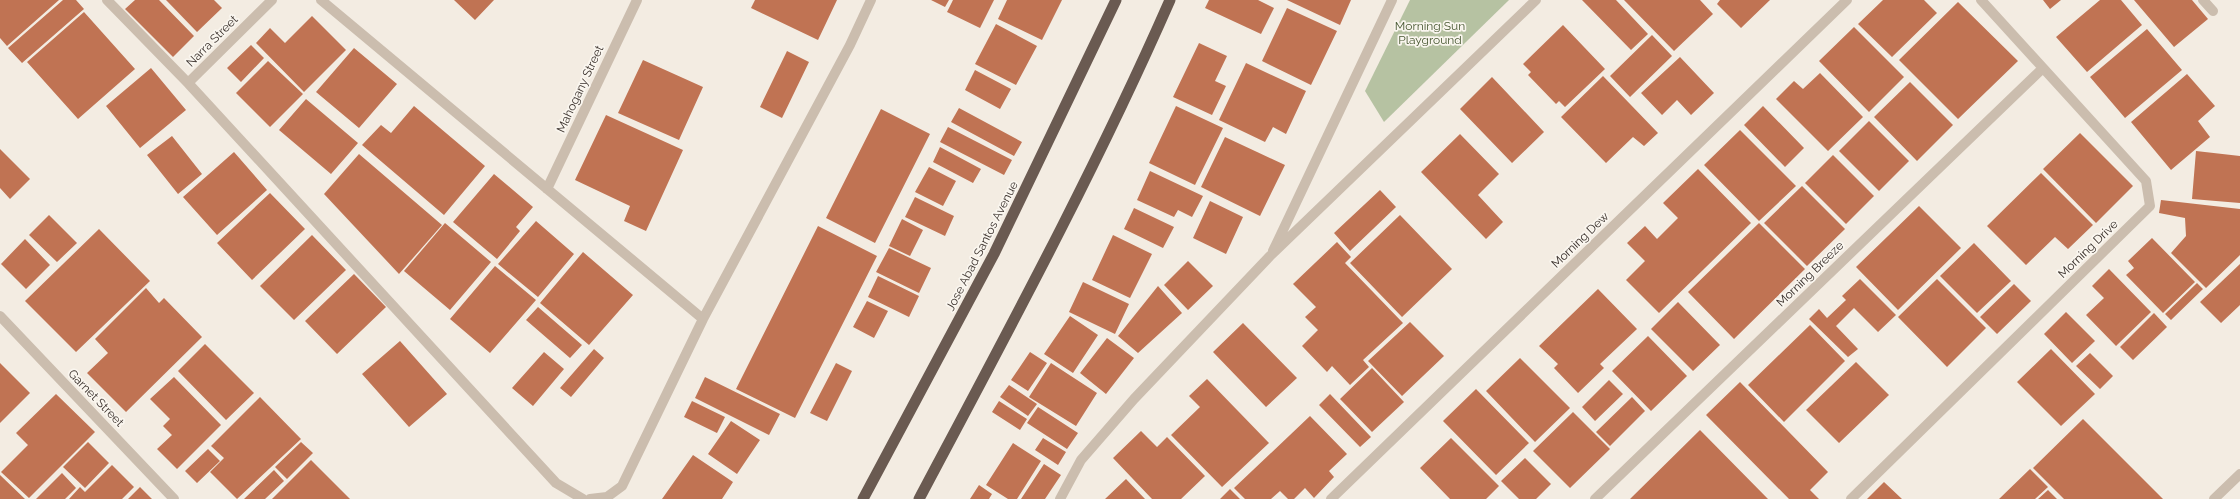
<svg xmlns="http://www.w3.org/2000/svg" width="2240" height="499" font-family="Raleway,sans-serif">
<rect width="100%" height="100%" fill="#f3ece2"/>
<path fill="#b6c2a2" d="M1410,0h99l-125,122 -19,-31z"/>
<path fill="#c07353" d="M0,0h59l-52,46 -7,-8z
M63,0h13l8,9 -62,54 -14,-15z
M135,0h24l35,36 -21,21 -48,-48z
M166,0h48l8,8 -25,24z
M454,0h40l-19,20z
M755,0h82l-19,40 -67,-32z
M931,0h18l-4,7z
M953,0h41l-14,28 -33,-16z
M1007,0h55l-20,40 -44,-21z
M1209,0h49l16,8 -13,26 -56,-26z
M1287,0h64l-11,25z
M1582,0h34l32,34 -17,16z
M1624,0h76l13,14 -39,37z
M1720,0h50l-29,28 -24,-24z
M1883,0h41l13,13 -45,44 -34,-33z
M2043,0h18l-11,9z
M2100,0h21l21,25 -55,47 -31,-35z
M2134,0h58l16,19 -34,28z
M1958,2l60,59 -60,58 -59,-59z
M1287,8l50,23 -26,54 -49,-24z
M84,12l51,57 -57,50 -51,-57z
M312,16l34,34 -42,42 -48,-49 14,-15 15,15z
M996,24l41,22 -21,39 -41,-21z
M1563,25l42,44 -40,38 -6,-6 -3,3 -28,-29 3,-3 -8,-8z
M1854,27l50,50 -35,35 -50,-51z
M2147,29l35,41 -57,48 -35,-41z
M1652,35l20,21 -42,41 -20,-21z
M1199,43l28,13 -12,25 11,5 -14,29 -39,-18z
M251,45l13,13 -23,24 -14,-14z
M354,48l43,36 -38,44 -43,-36z
M787,51l22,11 -27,56 -22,-11z
M1680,57l34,36 -23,22 -14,-15 -15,15 -21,-22z
M643,60l60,27 -24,53 -61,-27z
M268,61l35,33 -33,33 -34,-34z
M1246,63l60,28 -20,43 -13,-7 -8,15 -46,-22z
M151,68l35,42 -46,38 -34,-42z
M975,70l36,19 -11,20 -35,-19z
M1820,73l43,44 -35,34 -52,-52 18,-18 9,8z
M2187,74l28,32 -17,15 12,16 -39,33 -40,-48z
M1603,76l55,57 -14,13 -11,-9 -27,26 -45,-46z
M1492,77l52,55 -32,31 -52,-54z
M1910,82l43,43 -36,36 -43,-44z
M306,99l52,44 -27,31 -52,-44z
M414,106l71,60 -41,49 -82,-70 19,-20 10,8z
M1176,106l47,22 -28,57 -46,-22z
M1763,106l41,42 -19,19 -41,-42z
M959,108l63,34 -8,14 -63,-34z
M881,109l49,25 -55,109 -49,-25z
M606,115l77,35 -37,81 -22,-10 6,-15 -55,-26z
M1869,121l40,40 -30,30 -40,-40z
M948,127l64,33 -8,15 -64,-33z
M1740,130l56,56 -37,35 -55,-56z
M2080,133l53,53 -37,37 -53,-54z
M1460,134l39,40 -21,21 25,27 -17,17 -65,-67z
M172,136l30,38 -24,20 -31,-39z
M1225,137l60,28 -25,51 -59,-29z
M940,147l41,22 -8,14 -40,-21z
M0,149l30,30 -20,20 -10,-11z
M2196,151l44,5v47l-48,-4z
M234,152l33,38 -50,45 -34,-38z
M359,154l83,71 -43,49 -75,-80z
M1833,155l41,41 -28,28 -41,-41z
M929,167l27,14 -13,25 -28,-14z
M1698,169l53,54 -92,90 -33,-33 19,-19 -18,-18 18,-17 12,13 21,-21 -15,-15z
M1150,171l53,25 -11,21 -14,-7 -4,7 -37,-17z
M2041,173l52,52 -25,24 -13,-12 -29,28 -39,-39z
M494,174l39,33 -17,20 4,4 -23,28 -44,-37z
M1802,186l43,43 -38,37 -43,-43z
M1380,190l16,17 -46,44 -16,-18z
M270,193l35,36 -53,51 -35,-37z
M915,197l39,19 -9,20 -40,-19z
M2161,200l79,9v46l-34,33 -35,-35 15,-17 -1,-18 -26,-5z
M1210,201l33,16 -17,37 -33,-16z
M1919,206l42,42 -63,62 -42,-43z
M1134,208l40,19 -11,21 -39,-19z
M49,215l28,28 -20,19 -28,-27z
M1400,215l52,54 -50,48 -52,-54z
M902,219l21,11 -13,26 -21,-10z
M536,221l38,33 -36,43 -40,-33z
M445,223l46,39 -41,48 -46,-39z
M1759,223l46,46 -71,70 -46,-47z
M818,226l59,30 -82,162 -59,-29z
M99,229l51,52 -74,71 -51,-51z
M312,235l34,35 -52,50 -34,-34z
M1113,235l39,19 -22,44 -38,-18z
M2152,238l43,44 -32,31 -37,-38 8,-7 -6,-7z
M25,239l25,26 -24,24 -25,-25z
M1337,242l14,15 -6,6 58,60 -40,37 6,7 -19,18 -18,-19 -5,6 -25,-26 16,-16 -13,-13 11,-10 -23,-23z
M1974,243l37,38 -34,32 -37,-37z
M889,248l42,20 -12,25 -43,-21z
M583,252l50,43 -44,50 -49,-42z
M1188,261l25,25 -25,24 -24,-25z
M2240,264v41l-19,18 -21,-21z
M495,266l41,34 -46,53 -40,-34z
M2109,269l42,43 -35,34 -30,-31 18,-17 -12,-12z
M354,274l32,33 -49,47 -32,-33z
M878,276l41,20 -10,21 -41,-20z
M1860,279l36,36 -18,17 -24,-24 -18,18 22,23 -10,8 -39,-38 10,-10 8,9 19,-18 -4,-4z
M1937,279l49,49 -39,39 -49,-50z
M1083,282l46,22 -14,30 -46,-22z
M2197,283l6,6 -32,31 -6,-6z
M2014,284l17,17 -34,33 -17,-17z
M1158,286l24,27 -44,40 -20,-17z
M146,288l13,15 5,-5 38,39 -76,75 -39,-39 21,-20 -13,-14z
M1598,289l39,40 -37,35 4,4 -26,25 -24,-25 4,-4 -19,-18z
M867,301l21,10 -14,27 -21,-11z
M1678,302l42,43 -27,26 -42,-42z
M538,307l44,38 -12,13 -44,-38z
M2066,312l29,29 -23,22 -28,-29z
M2154,313l13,14 -34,33 -13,-13z
M1070,316l28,19 -25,38 -29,-19z
M1410,322l34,34 -42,40 -34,-35z
M1243,323l54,55 -31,29 -53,-55z
M1810,325l35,36 -61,61 -36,-37z
M1648,336l39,40 -36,35 -39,-40z
M1107,338l27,20 -28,36 -26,-21z
M400,341l47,53 -38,33 -47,-53z
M205,344l49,49 -28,27 -48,-49z
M594,349l10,9 -33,39 -11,-9z
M2051,349l44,45 -34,32 -44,-44z
M544,352l20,17 -31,37 -21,-18z
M1030,352l17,11 -19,28 -17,-11z
M2090,353l23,23 -13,13 -24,-23z
M1520,358l50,50 -35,34 -49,-51z
M1856,362l33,33 -50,48 -33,-33z
M0,363l30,30 -30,30z
M836,363l16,8 -25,50 -17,-8z
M1051,363l46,30 -21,33 -47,-29z
M1372,368l32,34 -32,30 -32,-33z
M174,377l47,48 -44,44 -20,-20 15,-14 -9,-9 7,-7 -20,-20z
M705,377l75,37 -11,21 -74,-37z
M1207,379l62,64 -47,44 -51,-52 29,-28 -11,-11z
M1609,380l14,14 -28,27 -13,-14z
M1740,382l88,90 -18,18 9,9h-30l-83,-84z
M1009,385l28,19 -9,12 -28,-19z
M1476,389l53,54 -33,32 -53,-54z
M56,394l39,38 -66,66 -28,-26 27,-27 -12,-12z
M1330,394l41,43 -11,10 -41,-42z
M260,397l41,42 -64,60 -27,-27 14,-14 -13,-12z
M1632,397l13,14 -35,35 -14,-14z
M692,401l33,16 -8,16 -33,-16z
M999,401l28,18 -7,11 -28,-18z
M1038,407l40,26 -11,16 -40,-26z
M1573,412l37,37 -40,39 -37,-37z
M1310,416l37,38 -18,17 5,6 -20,21 -9,-10 -11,11h-6l-8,-8 -9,8h-26l-11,-11z
M2083,419l80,80h-99l-31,-31z
M731,421l29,19 -23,34 -29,-20z
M1700,430l68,69h-138z
M1141,431l16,16 10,-10 38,39 -24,23h-29l-39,-41z
M1043,438l23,14 -8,13 -23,-15z
M1451,438l48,48 -13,13h-36l-30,-31z
M88,442l21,21 -24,25 -22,-21z
M301,442l12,11 -26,26 -12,-12z
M1013,443l28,18 -24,38h-9l-22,-14z
M208,449l12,12 -23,22 -12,-12z
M693,455l40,27 -11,17h-60z
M1525,458l26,26 -15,15h-17l-18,-18z
M311,460l39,39h-78z
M1044,464l17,11 -16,24h-24z
M112,465l22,22 -12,12h-53l11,-12 5,5z
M2030,469l18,18 -13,12h-36z
M274,470l10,11 -19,18h-21z
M62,473l14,15 -11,11h-29z
M0,475l25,24h-25z
M1126,479l19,20h-40z
M1884,482l18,17h-35z
M979,485l13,9 -3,5h-19z
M140,487l12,12h-24z
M1230,489l10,10h-20z
M2048,490l9,9h-19z"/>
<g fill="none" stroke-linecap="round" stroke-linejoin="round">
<path stroke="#cbbdae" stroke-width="10" d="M107,0l81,83 368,400 27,16
M321,0l382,319
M2203,0l10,11
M188,83l84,-83
M547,189l90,-189
M1273,251l119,-251
M0,316l174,183
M590,499l17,-2 15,-11 81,-167 147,-274 21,-45
M1060,499l21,-39 53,-61 136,-143 266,-256
M1331,499l516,-499
M1595,499l448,-431
M1851,499l299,-293 -4,-25 -165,-181
M2214,499l26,-25"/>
<path stroke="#6a5a51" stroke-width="11" d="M863,499l131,-245 122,-254
M919,499c87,-164 176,-328 251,-499"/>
</g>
<g text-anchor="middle" stroke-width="3.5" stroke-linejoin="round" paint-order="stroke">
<g font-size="12" fill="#475731" stroke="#faf6ef">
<text x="1430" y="30">Morning Sun<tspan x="1430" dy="14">Playground</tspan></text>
</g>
<g font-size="12" fill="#3a312c" stroke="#faf6ef">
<text transform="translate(212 41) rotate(-45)" y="4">Narra Street</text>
<text transform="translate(580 89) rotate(-65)" y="4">Mahogany Street</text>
<text transform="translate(1580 240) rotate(-44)" y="4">Morning Dew</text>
<text transform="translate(982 246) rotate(-63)" y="4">Jose Abad Santos Avenue</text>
<text transform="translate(2088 249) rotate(-44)" y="4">Morning Drive</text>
<text transform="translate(1810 274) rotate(-44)" y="4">Morning Breeze</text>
<text transform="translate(96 398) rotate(46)" y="4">Garnet Street</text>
</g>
</g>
</svg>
